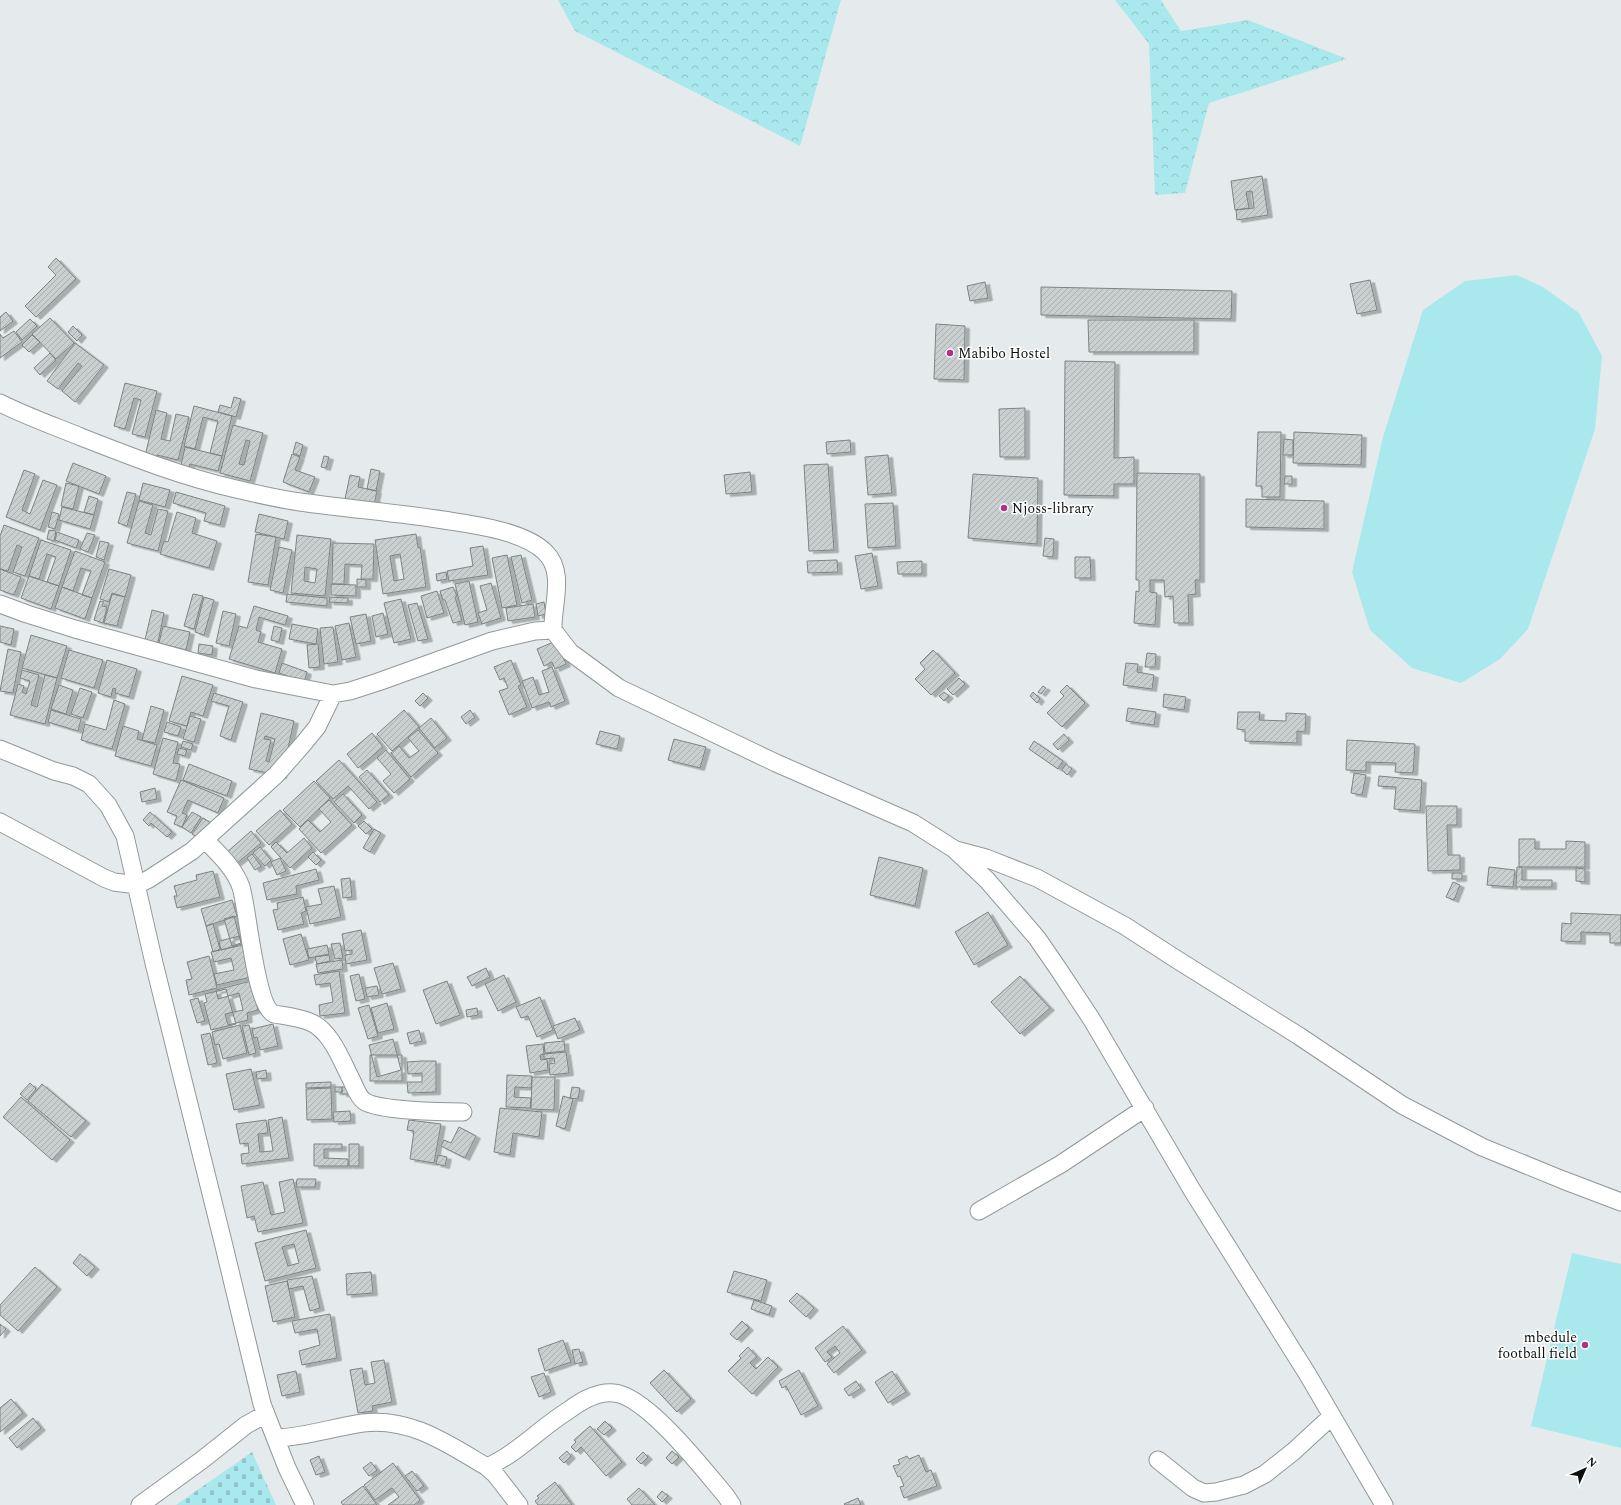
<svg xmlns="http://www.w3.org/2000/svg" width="1621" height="1505" font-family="Spectral,serif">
<defs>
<pattern id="forest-crowns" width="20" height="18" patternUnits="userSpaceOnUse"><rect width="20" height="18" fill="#a9e8ec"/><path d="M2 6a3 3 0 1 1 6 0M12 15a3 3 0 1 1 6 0" fill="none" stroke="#90c6c9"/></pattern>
<pattern id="cemetery-stones" width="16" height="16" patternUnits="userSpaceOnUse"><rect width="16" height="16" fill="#a9e8ec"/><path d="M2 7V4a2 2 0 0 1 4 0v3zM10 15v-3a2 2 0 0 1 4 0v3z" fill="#90c6c9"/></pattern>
<pattern id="building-hatch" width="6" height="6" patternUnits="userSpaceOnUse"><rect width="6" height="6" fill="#c9cfcf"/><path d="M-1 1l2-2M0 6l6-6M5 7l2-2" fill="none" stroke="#abb1b1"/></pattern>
<filter id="shadow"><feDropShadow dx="4.5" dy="2.5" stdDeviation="0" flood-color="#0004"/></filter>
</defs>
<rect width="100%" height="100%" fill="#e5ebec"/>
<path fill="#a9e8ec" d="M1517,275l26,12 36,26 23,43 -7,73 -67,200 -28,30 -39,24 -49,-15 -42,-38 -18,-58 31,-135 40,-127 42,-29z
M1572,1253l49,11v184l-90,-22z"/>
<path fill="url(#forest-crowns)" d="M558,0h283l-41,146 -225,-115z
M1115,0h46l20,31 67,-11 99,39 -138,44 -24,90 -30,2 -6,-151z"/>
<path fill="url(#cemetery-stones)" d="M252,1452l24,53h-100z"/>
<path fill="url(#building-hatch)" stroke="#7d8383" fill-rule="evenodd" filter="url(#shadow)" d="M1262,176l6,39 -31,5 -1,-10 18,-2 -2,-17 -6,1 3,16 -14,2 -4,-29z
M56,258l20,21 -40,38 -11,-11 31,-31 -8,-8z
M1370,280l7,30 -20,4 -7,-30z
M985,282l3,16 -18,3 -3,-15z
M1041,287l191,4 -1,28 -190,-4z
M6,312l7,9 -13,10v-14z
M50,318l24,25 -18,16 -24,-25z
M30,319l7,7 -15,14 -6,-8z
M1088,320h106v32h-105z
M936,324l29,2 -1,54 -30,-1z
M73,326l9,9 -5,6 -9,-9z
M14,331l8,11 -22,16v-24l3,4z
M32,335l8,7 -11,10 -7,-7z
M75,343l29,22 -29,37 -13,-11 20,-25 -4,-3 -20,26 -11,-8z
M50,353l6,7 -16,15 -6,-7z
M1065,361l50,1 -1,96 20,-1v27h-20v12l-50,-1z
M125,383l32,8 -12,46 -13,-3 9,-34 -7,-2 -9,31 -11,-3z
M234,397l7,2 -5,18 -18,-5 2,-7 11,3z
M194,406l38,10 -10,40 -12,-3 8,-32 -15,-4 -8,32 -11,-3z
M1025,408v49h-25l-1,-48z
M156,410l11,3 -6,26 9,2 6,-27 13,3 -11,43 -21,-5 -1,3 -11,-2z
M233,425l30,8 -13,48 -30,-8zM246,440l4,1 -6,24 -5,-1z
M1258,432h23l-1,65h-18v-11h-6z
M1294,432l68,3 -1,30 -68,-2z
M1284,439l9,1v15h-10z
M850,440l1,12 -24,2 -1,-12z
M296,442l7,3 -3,11 -7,-3z
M185,447l37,9 -4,15 -28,-7 -2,8 -8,-2z
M292,454l8,3 -5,13 20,7 -6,15 -26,-10z
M888,455l4,38 -24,2 -3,-38z
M324,456l5,1 -3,11 -5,-1z
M73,463l33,13 -7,18 -33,-13z
M828,464l6,86 -25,1 -5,-86z
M371,469l9,2 -4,20 -9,-2z
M24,470l11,4 -13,36 8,4 13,-34 14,5 -17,45 -34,-13z
M750,472l2,20 -26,2 -2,-19z
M1137,473l63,1v106h-5l1,14 -8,1 1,28h-15l-1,-27 -8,1 -1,-17h-14v12l7,1 -2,32 -21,-2 2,-32 3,1v-12h-3z
M973,474l65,4 -1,66 -69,-6z
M350,475l10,2 -2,10 19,4 -3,14 -29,-6z
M1285,476h7v8h-8z
M66,483l13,3 -6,23 -12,-3z
M143,483l27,7 -5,17 -26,-7z
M127,492l9,2 -9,32 -9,-3z
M176,492l49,14 -5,19 -16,-4 2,-8 -33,-10z
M89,496l9,3 -4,16 -10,-3z
M1246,499l78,2v28l-78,-2z
M139,501l14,4 -8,28 6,2 7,-26 10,2 -10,40 -31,-8z
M893,503l3,43 -28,2 -3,-44z
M62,507l32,8 -4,14 -31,-9z
M52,512l7,2 -4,15 -7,-2z
M177,512l19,6 -4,15 25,8 -8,27 -49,-14 4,-13 4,1z
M259,514l29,7 -4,18 -29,-7z
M4,525l35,13 -14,38 -12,-4 9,-25 -5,-2 -9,26 -8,-2v-33z
M49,530l7,1 -2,10 -7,-2z
M57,532l22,8 -3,8 -21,-8z
M87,533l8,2 -7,17 -8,-3z
M256,534l20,3 -8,48 -20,-3z
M416,534l2,14 2,-1 6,40 -43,7 -8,-54zM400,554l4,25 -10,2 -4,-25z
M297,535l34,4 -6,57 -34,-3zM305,567l12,2 -2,14 -11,-2z
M1045,538l9,1 -1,18 -10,-1z
M41,540l30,10 -12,36 -12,-4 9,-25 -9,-3 -8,25 -10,-3z
M100,541l9,2 -5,17 -8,-3z
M333,543l41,1 -1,35h-12l1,-14 -17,-1 -1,20h-12z
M483,546l5,29 -39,6 -2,-10 26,-5 -3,-18z
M279,547l13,3 -9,43 -13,-3z
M75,551l30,11 -13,36 -10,-3 9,-24 -10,-3 -8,23 -11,-4z
M872,553l6,33 -17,3 -6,-33z
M507,555l10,50 -15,3 -10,-50z
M521,555l11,45 -10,3 -11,-46z
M1075,557h15l1,21h-16z
M837,560l1,12 -30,1 -1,-12z
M922,561v13h-24l-1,-12z
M0,569l21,8 -7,18 -14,-5z
M109,569l22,6 -6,22 -13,-4 -3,9 -9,-3z
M446,572l1,7 -10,2 -1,-7z
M29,576l30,10 -8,23 -30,-11z
M357,579l9,1v7h-9z
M469,581l9,41 -13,3 -10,-41z
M491,583l10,35 -19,6 -4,-11 9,-3 -7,-24z
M331,584l25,1v11l-25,-1z
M62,587l30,11 -7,21 -30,-11z
M453,587l4,9 -2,1 7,24 -9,2 -8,-23h-2l-3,-9z
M437,591l7,22 -17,5 -6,-22z
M112,594l13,3 -8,29 -13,-3z
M193,594l10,2 -9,33 -10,-3z
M287,594l40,4v8l-41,-4z
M204,597l10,3 -10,35 -9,-3z
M330,597l18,1v5l-19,-1z
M401,599l10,40 -17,4 -10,-40z
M100,601l4,1 -2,4 5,1 -4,16 -9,-3z
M544,602l2,12 -8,2 -2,-12z
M417,603l11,36 -10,2 -10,-36z
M533,604l2,13 -27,4 -2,-13z
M254,606l34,10 -3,9 -26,-8 -3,13 5,2 -3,10 24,7 -7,24 -46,-14 10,-33 8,2z
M152,610l12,3 -7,34 -13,-3z
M223,611l13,3 -7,32 -13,-3z
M383,613l5,21 -12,3 -4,-21z
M366,614l5,27 -15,3 -6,-27z
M349,623l7,34 -14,3 -7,-34z
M292,624l26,5 -2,15 -27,-5z
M0,626l14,3 -3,16 -11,-3z
M163,626l27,6 -4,18 -27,-7z
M274,626l8,2 -3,14 -8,-2z
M333,627l5,35 -14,2 -4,-36z
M31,635l36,11 -10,32 -35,-10z
M556,641l10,23 -11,5 -3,-7 -8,4 -7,-17z
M199,644l14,2 -1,9 -14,-2z
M318,644l2,23 -11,1 -2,-23z
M8,649l13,3 -8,41 -13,-2z
M69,650l34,10 -9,28 -33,-10z
M933,650l22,23 -24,22 -16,-16 10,-10 -5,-6z
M1147,653l9,1 -1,13h-10z
M107,660l30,9 -8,28 -14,-4 1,-4 -3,-1 -2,9 -13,-4z
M511,660l10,25 -3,1 9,21 -18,8 -10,-24 9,-3 -4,-10 -4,2 -6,-13z
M282,663l25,9 -3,10 -25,-9z
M1126,663l12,1 -1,8 17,3 -2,14 -29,-4z
M552,667l13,34 -14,6 -2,-5 -17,6 -10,-27 11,-4 6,18 10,-3 -7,-21z
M22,670l17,5 -8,30 6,2 8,-32 12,3 -12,46 -35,-9 8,-31 6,2 -2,6 4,2 4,-13 -10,-3z
M182,676l31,9 -10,31 -12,-4 -4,14 -18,-5z
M959,678l6,6 -12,11 -6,-6z
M59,685l14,5 -7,24 -15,-5z
M1067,685l18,18 -23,24 -15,-14 17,-17 -4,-4z
M1043,686l3,2 -5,6 -3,-2z
M80,688l12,4 -9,26 -12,-4z
M944,692l5,4 -5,5 -5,-5z
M1033,692l7,7 -3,4 -7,-7z
M214,693l29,9 -12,38 -11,-4 9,-30 -18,-5z
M423,693l5,5 -8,8 -5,-5z
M1164,694l22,3 -2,13 -21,-3z
M114,700l11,4 -13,45 -31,-9 4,-16 21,6z
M151,706l13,4 -9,33 -13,-3z
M1128,708l28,4 -2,13 -28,-4z
M51,710l30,9 -3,12 -30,-9z
M404,710l15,17 -27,24 -15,-17z
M470,710l5,7 -9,7 -5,-7z
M1238,712h22l-1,8 27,1v-8l20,1 -1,18 -8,-1v12l-52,-2v-11l-8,-1z
M261,713l33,8 -12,55 -33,-7zM265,736l10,3 -6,23 -3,-1 5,-21 -7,-1z
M190,716l11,3 -7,23 -11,-3z
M431,718l16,20 -12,10 -16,-20z
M167,722l14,5 -3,9 -14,-4z
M123,726l16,5 -2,8 20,6 -6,21 -36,-10z
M418,730l20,23 -27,24 -20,-24 8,-7 10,12 10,-7 -11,-13z
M600,731l20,5 -3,13 -21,-5z
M372,733l11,14 -25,21 -11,-14z
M1064,734l5,6 -11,10 -5,-6z
M163,738l15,4 -5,21 7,1 -4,17 -23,-7z
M674,739l32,8 -6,21 -32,-8z
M1347,740l68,4 -2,29 -18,-1 1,-9 -30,-1v9l-20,-1z
M183,741l10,3 -2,6 -10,-3z
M1034,741l29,20 -5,8 -29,-20z
M179,748l8,2 -2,6 -8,-2z
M386,750l24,29 -16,14 -11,-12 8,-7 -14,-16z
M339,760l38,42 -8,7 -21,-23 -15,13 -17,-18z
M189,764l43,17 -5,15 -44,-16z
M1066,764l6,5 -5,6 -5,-5z
M367,770l22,25 -9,7 -21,-25z
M1354,773l12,2 -4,20 -11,-2z
M1379,776l43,4 -2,31 -26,-2 2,-22 -18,-1z
M181,780l43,18 -6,15 -30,-13 -6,13 5,2 -5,12 -8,-3 3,-8 -10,-4z
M314,781l16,17 -30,29 -17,-17z
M155,788l2,11 -15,3 -2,-10z
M343,794l19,21 -8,8 -20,-21z
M329,800l23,25 -31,28 -22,-24 9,-9 12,12 11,-10 -12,-13z
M1426,806h31v19h-10l1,30h12v15l-32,1z
M280,810l12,14 -23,21 -13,-14z
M150,812l22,20 -5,5 -16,-14 -2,3 -6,-6z
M192,812l9,5 -10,16 -9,-6z
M203,818l8,5 -11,16 -8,-5z
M364,821l8,8 -6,5 -8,-8z
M374,829l7,4 -11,19 -7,-4z
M251,831l10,12 -25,21 -10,-11z
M304,838l8,10 -22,20 -19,-21 5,-5 11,11z
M1519,839h16v10h31v-8l19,1v25h-66z
M260,847l11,13 -6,6 -12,-13z
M313,852l8,8 -5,5 -8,-8z
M252,854l9,12 -6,4 -8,-12z
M879,857l44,11 -8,38 -45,-11z
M280,858l6,13 -9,4 -6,-13z
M1489,867l26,3 -2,17 -26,-2z
M1517,867h5v13h30v7h-36z
M1576,868l9,1v13l-9,-1z
M316,869l3,11 -23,6 1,8 -30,6 -4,-17z
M213,871l7,26 -43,11 -3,-12h3l-3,-10 23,-6 -1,-5z
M1452,873h10v6h-10z
M350,878l2,19 -9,1 -2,-19z
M1453,882l7,3 -6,15 -8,-3z
M334,886l7,31 -31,7 -4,-17 16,-3 -4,-15z
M303,897l3,14 -5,2 3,11 -26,6 -5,-20 5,-1 -1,-6z
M232,900l5,16 -31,10 -5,-17z
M988,912l20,33 -34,20 -19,-33z
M1571,913l50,2v28h-11v-10l-29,-1v10l-20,-1 1,-18 9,1z
M234,916l7,27 -9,3 -8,-27z
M213,924l7,25 -7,3 -7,-26z
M361,930l6,30 -21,4 -1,-9 7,-1v-4l-7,1 -3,-17z
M301,934l8,26 -19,5 -7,-26z
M240,936l2,8 -21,6 -2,-9z
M340,943l3,15 -8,1 -4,-15z
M243,945l8,32 -34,8 -3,-11 20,-4 -3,-12 -17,4 -3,-10z
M327,945l2,9 -20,4 -2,-9z
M329,955l1,6 -13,3 -2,-7z
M209,956l8,32 -28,7 -3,-15 6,-1 -5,-17z
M342,960l1,9 -25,4 -2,-9z
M393,963l8,26 -19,5 -8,-26z
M486,968l4,9 -18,9 -5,-9z
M339,971l6,42 -25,3 -1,-11 14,-3 -3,-19 -14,2 -2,-10z
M359,974l6,25 -9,2 -6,-25z
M504,975l12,27 -18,9 -13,-27z
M1020,976l30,32 -30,26 -29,-32z
M251,981l7,29 -11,3 1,7 -20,5 -3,-11 18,-4 -4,-17 -21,6 -2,-9z
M447,981l13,34 -24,9 -13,-34z
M377,986l2,9 -12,2 -2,-9z
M226,989l10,35 -25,6 -7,-27 3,-1 -2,-8z
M540,997l13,33 -16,7 -9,-21 -7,2 -5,-11z
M198,998l7,23 -8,2 -7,-23z
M387,1003l7,26 -16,4 -7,-25z
M369,1005l9,31 -10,3 -10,-31z
M477,1008l1,7 -11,2 -1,-7z
M575,1018l5,12 -22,9 -5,-13z
M273,1024l5,22 -18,4 -3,-13 -3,1 -2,-9z
M240,1025l7,28 -24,6 -4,-15 -4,1 -3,-13z
M249,1025l7,28 -7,2 -7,-29z
M419,1030l3,11 -12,3 -3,-11z
M210,1033l7,30 -9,2 -7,-30z
M393,1039l8,31 -24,7 -8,-32z
M564,1041l1,10 -20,2 -1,-10z
M543,1044l1,10 -4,1 1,5 6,-1 1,11 -18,3 -4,-27z
M566,1052l3,21 -19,2 -1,-11 6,-1 -1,-5 -10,1v-5z
M370,1055h32v26h-32z
M421,1061h15v31l-28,1 -1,-11h15v-9l-14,1 -1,-12z
M251,1069l9,36 -26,5 -8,-36z
M266,1070l1,8 -10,1 -1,-7z
M507,1075l25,1 -1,12 -16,-1 -1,10 17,1 -1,10 -24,-1z
M532,1077h23l-1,33 -23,-1z
M331,1082v5l-25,1v-5z
M30,1083l6,6 -9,11 -7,-6z
M42,1084l44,37 -15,16 -43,-36z
M335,1087h7v5h-7z
M342,1087h11v7h-11z
M572,1087l8,1 -2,11 -8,-1z
M331,1088l1,31 -25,1 -1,-31z
M563,1096l10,3 -8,30 -9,-3z
M21,1097l49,43 -18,20 -49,-43z
M500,1108l42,4 -3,25 -26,-4 -3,22 -16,-3z
M350,1111l1,10 -17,1 -1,-10z
M282,1117l7,41 -47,6 -1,-10 8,-1 -1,-10 -8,1 -4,-20 30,-4 2,13 -10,1 2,18 13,-1 -5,-31z
M409,1120l32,4 -7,39 -24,-4 4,-28 -7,-1z
M459,1127l17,9 -11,22 -24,-12 3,-6 7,3z
M314,1144h28v5h-18v9l24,1v7h-34z
M349,1144h10v22h-10z
M438,1155l9,2 -2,9 -9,-2z
M293,1179l10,44 -45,9 -4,-16 -7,2 -6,-32 22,-4 8,33 14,-3 -6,-30z
M297,1179h19l-1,8h-19z
M306,1230l10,38 -51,13 -10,-38zM294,1244l5,19 -11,3 -6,-19z
M80,1254l15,13 -8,9 -14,-13z
M35,1267l22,20 -39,44 -18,-16v-10z
M734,1271l33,9 -6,21 -34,-9z
M371,1272l2,21 -26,2 -1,-21z
M312,1276l8,32 -10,3 -7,-25 -14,3 -2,-9z
M287,1281l8,36 -22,5 -8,-36z
M797,1293l17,15 -8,9 -17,-16z
M754,1300l18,6 -3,9 -18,-6z
M330,1314l7,44 -35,7 -3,-14 21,-6 -3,-16 -22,4 -3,-12z
M742,1321l7,7 -12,12 -7,-6z
M0,1324l6,5 -6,7z
M843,1326l19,24 -28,23 -7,-9 13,-11 -5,-7 -8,6 5,5 -7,5 -10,-14z
M563,1340l8,22 -26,9 -7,-22z
M748,1347l9,10 -7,6 6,6 12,-12 10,10 -26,27 -24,-23 13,-13 -2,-2z
M579,1349l4,13 -8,2 -3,-14z
M384,1360l8,42 -20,4 1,5 -15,2 -8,-43 12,-2 3,17 10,-2 -4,-21z
M664,1370l27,29 -14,13 -27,-29z
M799,1370l19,36 -17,9 -15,-29 -4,2 -3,-7z
M296,1371l4,21 -18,4 -5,-21z
M892,1371l14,21 -18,11 -13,-21z
M544,1373l7,19 -12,5 -8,-20z
M856,1381l5,7 -12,8 -5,-7z
M11,1399l12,14 -23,19v-24z
M33,1418l8,10 -24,20 -8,-10z
M605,1421l7,7 -8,7 -7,-6z
M590,1426l32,36 -16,14 -25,-29 -5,5 -5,-5 5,-5 -2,-2z
M567,1451l4,5 -7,7 -5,-5z
M672,1451l7,6 -7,7 -6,-6z
M643,1452l5,5 -7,7 -5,-5z
M919,1455l7,17 5,-2 6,16 -33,12 -4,-11 4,-1 -4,-10 -2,1 -5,-11 7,-2 -2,-4 9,-4 2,3z
M319,1456l6,16 -9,3 -6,-15z
M371,1462l6,8 -8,6 -6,-8z
M393,1463l27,37 -6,5h-26l11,-8 -7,-9 -17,12 -11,-15z
M412,1471l12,15 -7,5 -12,-15z
M555,1482l17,23h-34l-3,-4 4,-3 -2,-2z
M363,1486l14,19h-34l-2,-3z
M639,1488l16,17h-23l-5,-6z
M662,1491l6,5 -6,6 -5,-5z
M858,1498l3,7h-16l-1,-1z"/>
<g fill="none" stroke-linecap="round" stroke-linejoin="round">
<defs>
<path id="minor" d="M0,403c26,13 54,23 81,34 51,20 102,40 155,52 21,5 43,10 64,13 50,7 100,11 150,19 27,4 75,11 95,31 21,20 7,53 8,78l17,22 49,36 157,75 137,60 41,26 33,31 50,58 22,32 33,50 100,170 116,185 76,130
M0,604l27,10 48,15 181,50 77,15 17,-3 28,-9 114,-41 43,-10 18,-1
M0,749l54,22 19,5 16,8 19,21 17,31 29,127 70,283 38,158 25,64 18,37
M0,822l104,56 10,4 23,3 12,-6 43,-28 84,-76 28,-32 13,-16 16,-33
M206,841c12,12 29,28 35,46 7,22 14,119 33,127 12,2 24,3 36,8 20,8 31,37 40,55 4,7 7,19 14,24 14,10 80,11 99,11
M956,850l30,8 51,20 88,48 51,33 123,77 103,69 80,42 81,33 58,22
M979,1211l82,-47 84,-56
M276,1438c30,-1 58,-11 87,-15 47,-6 85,21 124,44l8,7 24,31
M1158,1460l35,28 11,5 12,-1 28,-7 21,-11 29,-23 38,-35
M487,1467c31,-14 53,-39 82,-57 12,-9 29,-19 45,-17 33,3 90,77 112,103l6,9
M140,1505l62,-45 44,-35 20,-11"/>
</defs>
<use href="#minor" stroke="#929898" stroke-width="19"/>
<use href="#minor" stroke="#fff" stroke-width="17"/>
</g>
<g fill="#ab348a" stroke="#fff" stroke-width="1.5">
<circle cx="950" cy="353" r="4"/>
<circle cx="1004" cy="508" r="4"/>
<circle cx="1585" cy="1345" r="4"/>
</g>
<g text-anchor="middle" stroke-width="3" stroke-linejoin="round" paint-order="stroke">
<g font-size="14" fill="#0d0f0f" stroke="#fff" text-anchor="start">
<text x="958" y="358">Mabibo Hostel</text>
<text x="1012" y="513">Njoss-library</text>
<text x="1577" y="1342" text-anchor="end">mbedule<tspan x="1577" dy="16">football field</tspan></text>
</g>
</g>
<g transform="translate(1585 1469) rotate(45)" stroke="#ffffff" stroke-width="3" paint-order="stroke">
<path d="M0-3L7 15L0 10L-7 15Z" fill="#0d0f0f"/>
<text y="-6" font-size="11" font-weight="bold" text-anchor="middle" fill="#0d0f0f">N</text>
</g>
</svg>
